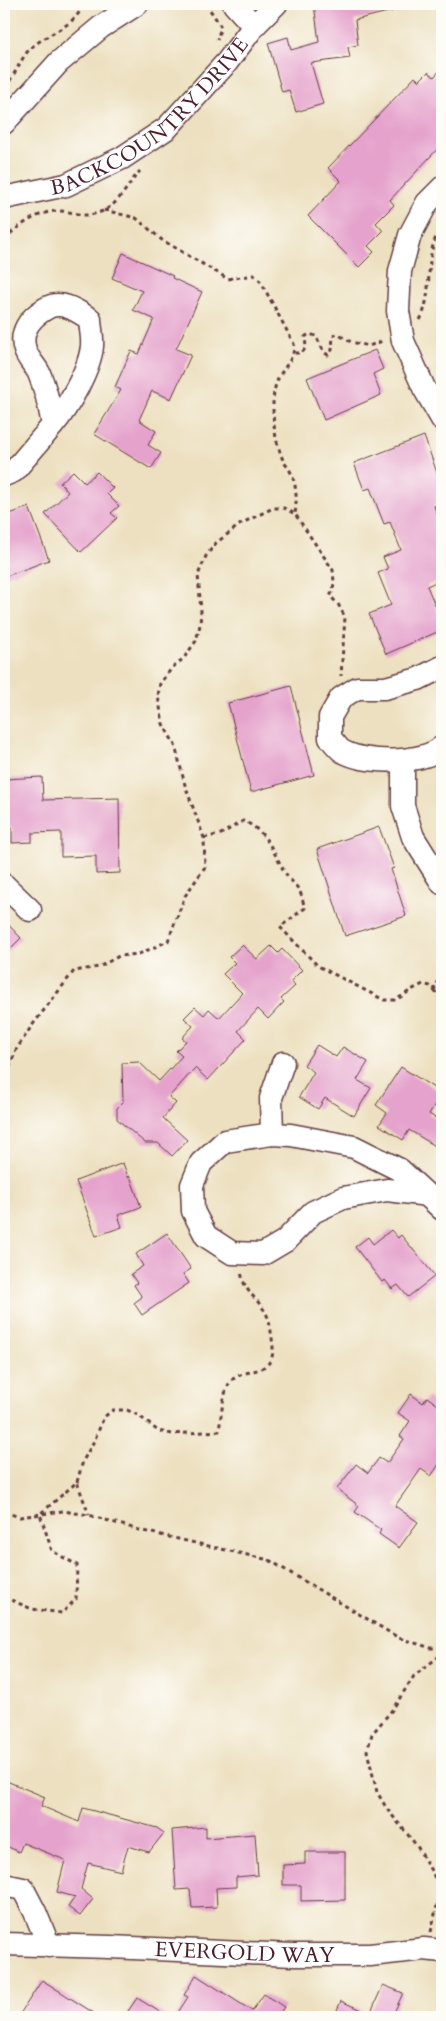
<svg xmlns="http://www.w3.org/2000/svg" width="446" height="2021" font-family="Cardo,serif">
<rect width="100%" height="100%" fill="#fdfcf7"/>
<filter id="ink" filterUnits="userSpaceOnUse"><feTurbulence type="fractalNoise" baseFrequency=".02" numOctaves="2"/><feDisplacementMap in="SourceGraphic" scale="10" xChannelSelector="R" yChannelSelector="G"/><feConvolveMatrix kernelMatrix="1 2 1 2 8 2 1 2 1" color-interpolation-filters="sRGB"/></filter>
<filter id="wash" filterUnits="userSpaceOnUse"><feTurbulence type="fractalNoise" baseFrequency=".0096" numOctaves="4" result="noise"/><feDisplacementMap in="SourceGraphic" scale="20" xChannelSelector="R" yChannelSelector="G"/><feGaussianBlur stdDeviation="1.12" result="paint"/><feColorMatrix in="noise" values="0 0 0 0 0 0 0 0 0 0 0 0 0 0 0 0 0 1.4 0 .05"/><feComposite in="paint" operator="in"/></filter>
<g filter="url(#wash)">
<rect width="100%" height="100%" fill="#ede0c0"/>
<g id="blocks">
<path fill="#e5a2cc" d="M314,4h85l1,5 -45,11 3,25 -10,2 2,11 -39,5 12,41 -27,8 -7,-22 -7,2 -14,-49 20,-6 3,13 28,-8z
M442,68v76l-52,56 4,5 -18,18 7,8 -15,15 6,6 -15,15 -51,-51 33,-35 -13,-13 87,-91 4,4 9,-9 6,5z
M123,253l50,23 -1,2 30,14 -26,57 15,6 -20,44 -19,-8 -13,29 17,11 -8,14 13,8 -10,16 -57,-35 27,-44 -6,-3 16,-36 8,3 15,-35 -21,-9 9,-19 -30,-13z
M375,350l8,19 -10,5 8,21 -57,25 -17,-42z
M424,436l18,51v15l-8,4 8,22v51l-15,7 15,36v8l-56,24 -17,-40 22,-9 -13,-32 10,-4 -5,-12 18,-7 -11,-28 -6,2 -14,-36 -6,2 -10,-27z
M73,471l12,12 12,-11 16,16 -6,6 12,12 -8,7 6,5 -36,34 -36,-38 23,-22 -8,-9z
M29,507l20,53 -45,17v-61z
M291,686l23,89 -63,17 -23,-89z
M42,777l1,23 76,-2 1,75 -24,1v-18l-35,1v-25l-29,1v9l-20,1v-16h-8v-48z
M379,827l15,41 -3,1 15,47 -61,20 -28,-87z
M4,920l17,18 -17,17z
M242,945l15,14 14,-13 7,7 4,-4 20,21 -11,11 4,5 -14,13 3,3 -16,17 -10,-10 -20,22 8,8 -38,41 -13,-12 -26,29 7,6 -13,15 24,22 -15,16 -14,-13h-13l-28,-24v-11l6,-6 -1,-39 17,-1 20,19 23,-25 -6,-5 10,-10 -4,-3 11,-12 -9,-8 11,-11 9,8 5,-6 10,9 23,-25 -19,-19 12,-11 -6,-6z
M317,1045l19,12 7,-10 25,15 -11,18 14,8 -17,28 -29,-18 -7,11 -19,-12 15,-25 -10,-7z
M401,1067l41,26 -13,21 13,8v28l-33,-20 -6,10 -24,-15 8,-12 -11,-8z
M123,1163l5,14 2,-1 11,31 -23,8 4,12 -26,9 -20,-55z
M391,1230l7,8 3,-3 34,41 -27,21 -10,-12 -6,4 -7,-9 -3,2 -27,-35 13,-10 5,7z
M167,1233l24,36 -8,5 6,9 -47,32 -8,-12 8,-6 -8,-12 3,-2 -6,-9 12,-8 -7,-12z
M411,1394l12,9 4,-6 15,11v52l-11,16 -10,-7 -26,37 23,16 -19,26 -20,-14 2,-4 -26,-18 4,-6 -22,-17 19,-25 12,9 11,-15 8,5 17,-24 -4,-3 10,-15 -12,-8z
M4,1780l41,17 -4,9 38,16 4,-14 74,20 7,5 -15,19 -21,-6 -7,25 -33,-8 -7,26 12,10 -13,17 -12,-9 7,-10 -18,-5 8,-32 -42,-17 -4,9 -15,-7z
M206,1827v11l49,-4 3,41 -22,2v10l-20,1 1,19 -25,1 -2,-19 -14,1 -4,-60z
M305,1852h40v48l-44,1v-16h-18v-20l22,-1z
M196,1975l56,36 12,-17 20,13 -7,10h-102l13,-20 -4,-2z
M42,1980l58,37h-82z
M383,1985l20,8 -11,24h-58l7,-16 29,13z
M137,1998l31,19h-44z"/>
</g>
</g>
<g filter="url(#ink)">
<use href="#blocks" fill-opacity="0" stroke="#623c41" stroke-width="1"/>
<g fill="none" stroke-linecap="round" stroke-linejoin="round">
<defs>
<g id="minor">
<path d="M234,4l20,22"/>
<path d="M4,123l55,-61 42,-35 36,-23"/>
<path d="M442,188l-15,15 -17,32 -10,36 -2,40 5,30 21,47 18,31"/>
<path id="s1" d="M4,198l62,-13 56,-27 45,-30 60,-66 27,-36 22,-22"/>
<path d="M4,475l10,-4 39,-46c15,-18 37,-56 39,-79 1,-9 -2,-19 -2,-27 -14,-9 -30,-20 -45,-10 -15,9 -26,23 -20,41 2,8 10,15 14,23 7,17 11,35 14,52"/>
<path d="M442,667l-24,12 -33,9h-28l-16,10 -11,19v21c4,4 9,12 14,14 23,12 79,12 98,-5"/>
<path d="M403,761v45l10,31 29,46"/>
<path d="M4,885l26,25"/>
<path d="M272,1134l-1,-36 12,-35"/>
<path d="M428,1195l-41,-5 -44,8 -30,14 -28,29 -22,13 -31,-1 -26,-17 -13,-25 -1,-26 9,-22 24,-22 47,-7 19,1 63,12 46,23 42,39"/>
<path d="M4,1885l19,4 12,23 14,34"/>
<path id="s2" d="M4,1944l106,3 183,8h77l54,-6 18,2"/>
</g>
</defs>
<use href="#minor" stroke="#623c41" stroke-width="25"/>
<path stroke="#623c41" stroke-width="3" stroke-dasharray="4 4" stroke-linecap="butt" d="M205,4l8,10 8,13 -4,13
M4,87c12,-11 16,-30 29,-41 15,-12 42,-21 49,-39h3l3,-3
M104,210l32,8 26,22 66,39 26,-4 7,7 33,62c1,14 -9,21 -15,33 -5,9 -6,20 -6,30 0,17 3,37 10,53 1,3 4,6 6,9 8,14 8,30 6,45
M4,239c14,-12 34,-28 54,-28 19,0 24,9 45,0 17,-8 25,-27 37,-40
M420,320c15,-29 2,-67 22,-93
M295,353h7l4,-6 -1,-10 4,-3 7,2 8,16 4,3 4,-5 1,-14 4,-2 14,8 18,4 16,-6
M204,838l17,-4 22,-13c22,8 31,32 41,50 5,8 10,12 15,19 3,5 4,13 6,18l-25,19 38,39 66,34h12l15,-10 12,-6 7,2 4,4 8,-16
M434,990l8,12
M4,1082l12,-32 15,-23 43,-56 25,-4 20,-11 20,-2 29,-13 17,-45 20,-29 -1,-29 -19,-53 -10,-40 -12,-21 -5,-28 2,-13 12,-15 12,-10 12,-17 4,-16 1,-14 -3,-36 8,-19 10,-13 26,-20 31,-15h11l11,6 38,56 1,12 -1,9 -3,5 8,8 7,13 -4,59
M77,1482l6,-21 12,-22 9,-22 9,-7h14l11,5 20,16 14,3 47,-3c2,-13 4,-43 13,-51 15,-13 42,-4 41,-33 -1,-10 -3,-26 -7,-34 -10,-17 -22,-20 -25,-42
M4,1512l16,5 43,-6 26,4 50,15 130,30 130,78 32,10h11
M4,1597l28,12 30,4 14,-14 1,-34 -25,-14 -12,-37 37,-32 12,33
M431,1932l9,-40 -6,-16 -17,-30 -30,-37 -10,-17 -10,-41 5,-17 20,-24 22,-34 28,-22"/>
<use href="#minor" stroke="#fff" stroke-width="22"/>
</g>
</g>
<g text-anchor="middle" stroke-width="4.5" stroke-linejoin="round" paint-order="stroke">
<g font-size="21" fill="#4a1f2b" stroke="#fdfcf7">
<text dy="7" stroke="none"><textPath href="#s1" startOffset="172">BACKCOUNTRY DRIVE</textPath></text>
<text dy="7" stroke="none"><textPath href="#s2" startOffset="241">EVERGOLD WAY</textPath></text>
</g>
</g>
<rect width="446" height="2021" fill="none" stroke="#fdfcf7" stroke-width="20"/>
</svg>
